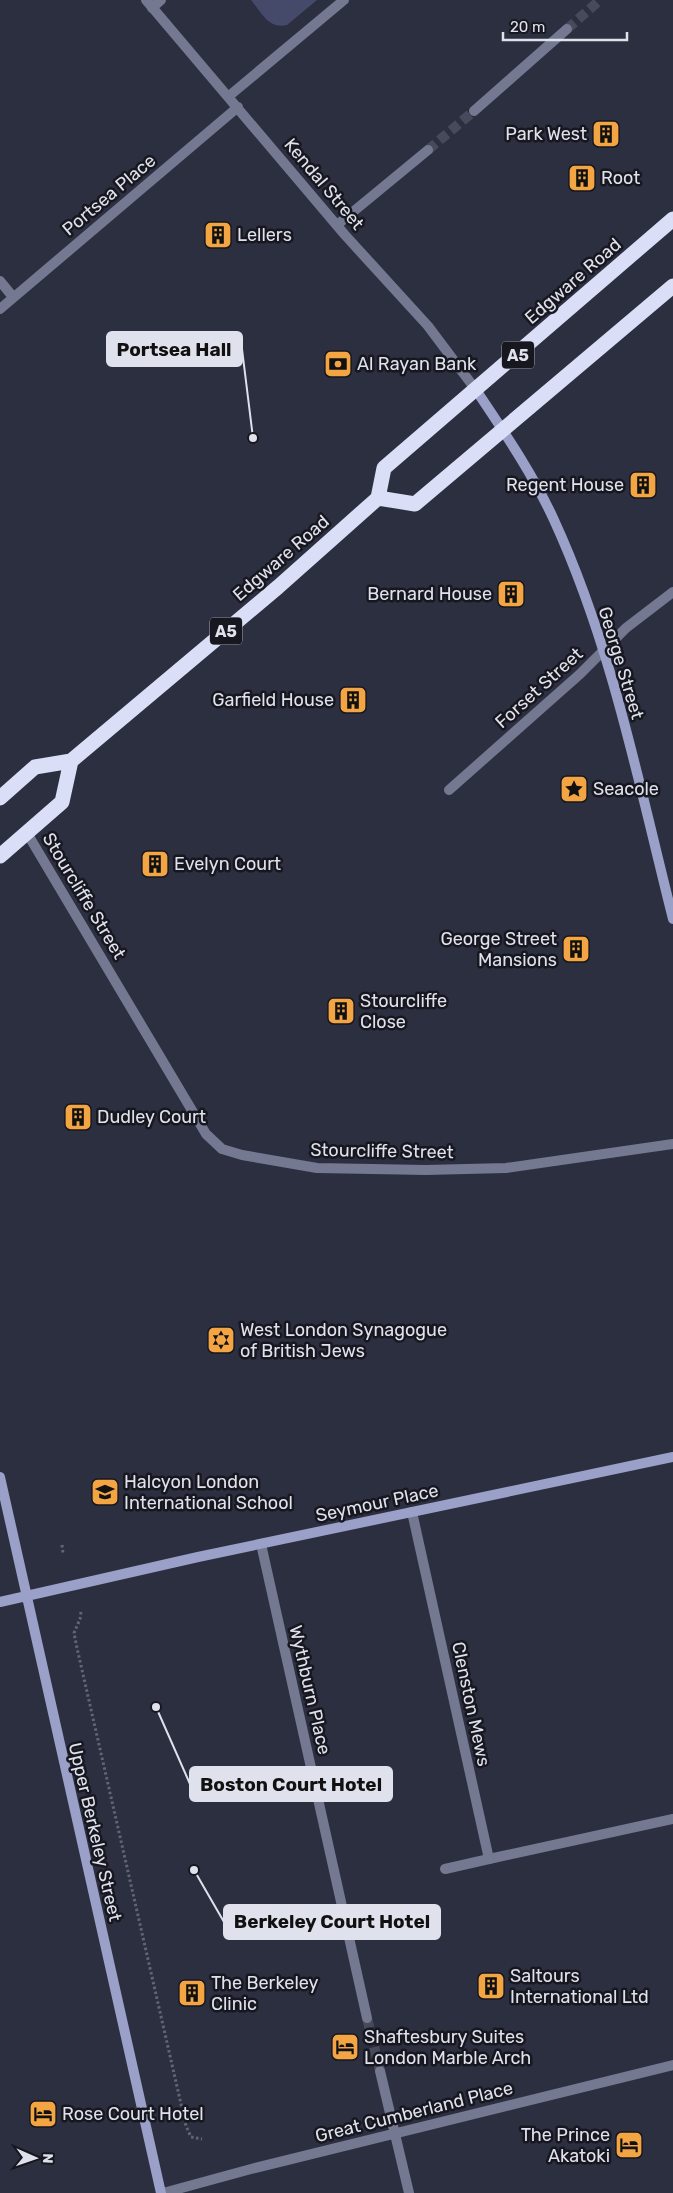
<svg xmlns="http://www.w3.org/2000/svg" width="673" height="2193" font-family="Rubik,sans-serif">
<rect width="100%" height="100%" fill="#2c2f40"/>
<path fill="#454a6b" d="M251,0h66l-30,25c-19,4 -25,-12 -36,-25z"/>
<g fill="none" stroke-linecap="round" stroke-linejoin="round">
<path stroke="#474a5a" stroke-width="10" stroke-dasharray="10 5" stroke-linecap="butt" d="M567,29l33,-29
M428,150l46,-39
M367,2018l13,53"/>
<path stroke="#636574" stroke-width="3" stroke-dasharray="2.5 2.5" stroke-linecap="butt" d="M62,1545l1,8
M81,1612l-1,7 -6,14 3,15 109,478 5,11 11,2"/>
<path stroke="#747891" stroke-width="10" d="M152,8l9,-8
M229,96l115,-96
M489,1859l184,-40"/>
<path stroke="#747891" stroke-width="10" d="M146,0l199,235 83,91 48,64
M474,111l93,-82
M337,225l91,-75
M0,281l13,16
M0,309l238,-202
M449,790l131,-116 46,-46 47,-36
M27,833l179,301 16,15 20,6 75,13 109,2 80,-2 167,-24
M412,1512l77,347 -44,10
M261,1544l106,474
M380,2071l29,122
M163,2193l88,-24 422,-104"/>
<path stroke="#9aa0c8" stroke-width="10" d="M476,390c28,42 57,84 78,130 58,126 85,265 119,399
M0,1477l161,716
M0,1602l198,-45 475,-100"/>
<path stroke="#dadef7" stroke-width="15" d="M378,498l37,6 258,-218
M0,798l35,-31 36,-6 207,-174 100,-89 6,-30 289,-249
M0,856l62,-54 9,-41"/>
</g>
<defs>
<symbol id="building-square" viewBox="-11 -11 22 22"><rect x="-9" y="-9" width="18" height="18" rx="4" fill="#f3a443" stroke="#16171f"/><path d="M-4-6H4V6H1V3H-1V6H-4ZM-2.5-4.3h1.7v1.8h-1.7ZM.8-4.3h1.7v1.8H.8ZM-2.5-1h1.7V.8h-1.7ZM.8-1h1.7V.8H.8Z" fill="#111"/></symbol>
<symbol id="bank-square" viewBox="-11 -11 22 22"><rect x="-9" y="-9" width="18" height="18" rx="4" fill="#f3a443" stroke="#16171f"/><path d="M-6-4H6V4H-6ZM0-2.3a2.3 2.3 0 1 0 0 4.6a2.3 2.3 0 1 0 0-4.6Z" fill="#111"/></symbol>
<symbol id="sight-square" viewBox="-11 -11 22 22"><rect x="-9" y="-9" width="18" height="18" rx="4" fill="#f3a443" stroke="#16171f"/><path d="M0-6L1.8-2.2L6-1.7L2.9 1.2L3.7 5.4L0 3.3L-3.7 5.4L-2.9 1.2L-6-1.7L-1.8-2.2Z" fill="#111"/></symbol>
<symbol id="synagogue-square" viewBox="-11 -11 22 22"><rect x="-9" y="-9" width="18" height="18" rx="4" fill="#f3a443" stroke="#16171f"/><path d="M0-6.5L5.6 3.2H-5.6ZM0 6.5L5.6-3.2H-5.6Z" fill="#111"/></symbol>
<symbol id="school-square" viewBox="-11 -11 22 22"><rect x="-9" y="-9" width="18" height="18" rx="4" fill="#f3a443" stroke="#16171f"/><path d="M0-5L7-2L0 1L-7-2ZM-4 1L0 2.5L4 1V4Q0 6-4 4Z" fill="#111"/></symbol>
<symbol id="hotel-square" viewBox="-11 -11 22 22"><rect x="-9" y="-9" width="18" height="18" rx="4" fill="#f3a443" stroke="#16171f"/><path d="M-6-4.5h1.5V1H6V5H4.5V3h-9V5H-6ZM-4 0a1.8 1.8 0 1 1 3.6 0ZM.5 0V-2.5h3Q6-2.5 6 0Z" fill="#111"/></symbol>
</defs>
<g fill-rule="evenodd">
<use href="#building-square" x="590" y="118" width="32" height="32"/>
<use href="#building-square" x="566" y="162" width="32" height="32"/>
<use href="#building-square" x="202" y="219" width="32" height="32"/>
<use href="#bank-square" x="322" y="348" width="32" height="32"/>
<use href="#building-square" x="627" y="469" width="32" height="32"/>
<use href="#building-square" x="495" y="578" width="32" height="32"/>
<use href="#building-square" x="337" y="684" width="32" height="32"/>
<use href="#sight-square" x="558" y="773" width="32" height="32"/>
<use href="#building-square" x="139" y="848" width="32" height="32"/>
<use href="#building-square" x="560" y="933" width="32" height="32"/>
<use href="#building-square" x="325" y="995" width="32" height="32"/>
<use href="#building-square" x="62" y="1101" width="32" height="32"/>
<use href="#synagogue-square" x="205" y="1324" width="32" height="32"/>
<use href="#school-square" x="89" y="1476" width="32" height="32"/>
<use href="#building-square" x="475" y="1970" width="32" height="32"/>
<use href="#building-square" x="176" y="1977" width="32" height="32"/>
<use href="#hotel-square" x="329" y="2031" width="32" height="32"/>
<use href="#hotel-square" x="27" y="2098" width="32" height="32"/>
<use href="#hotel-square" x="613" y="2129" width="32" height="32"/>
</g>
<g text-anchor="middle" stroke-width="5" stroke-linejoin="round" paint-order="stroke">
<g fill="#16171f" stroke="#a3a4ae" stroke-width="1">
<rect x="502" y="341.5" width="32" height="27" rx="4"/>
<rect x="210" y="617.5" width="32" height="27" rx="4"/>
</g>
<g font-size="16" font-weight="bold" fill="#dfe1ec">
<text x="518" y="361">A5</text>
<text x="226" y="637">A5</text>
</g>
<g font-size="18" fill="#dfe1ec" stroke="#16171f" text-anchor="start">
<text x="587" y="140" text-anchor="end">Park West</text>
<text x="601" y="184">Root</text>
<text x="237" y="241">Lellers</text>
<text x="357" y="370">Al Rayan Bank</text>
<text x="624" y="491" text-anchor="end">Regent House</text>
<text x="492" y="600" text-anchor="end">Bernard House</text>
<text x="334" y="706" text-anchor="end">Garfield House</text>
<text x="593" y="795">Seacole</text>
<text x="174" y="870">Evelyn Court</text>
<text x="557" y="945" text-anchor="end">George Street<tspan x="557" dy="21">Mansions</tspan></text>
<text x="360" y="1007">Stourcliffe<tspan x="360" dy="21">Close</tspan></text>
<text x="97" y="1123">Dudley Court</text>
<text x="240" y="1336">West London Synagogue<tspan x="240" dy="21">of British Jews</tspan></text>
<text x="124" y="1488">Halcyon London<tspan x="124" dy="21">International School</tspan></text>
<text x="510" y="1982">Saltours<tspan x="510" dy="21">International Ltd</tspan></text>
<text x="211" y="1989">The Berkeley<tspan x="211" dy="21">Clinic</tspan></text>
<text x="364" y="2043">Shaftesbury Suites<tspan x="364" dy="21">London Marble Arch</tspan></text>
<text x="62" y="2120">Rose Court Hotel</text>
<text x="610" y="2141" text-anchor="end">The Prince<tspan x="610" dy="21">Akatoki</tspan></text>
</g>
<g font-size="18" fill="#dfe1ec" stroke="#16171f">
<text transform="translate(324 184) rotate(50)" y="6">Kendal Street</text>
<text transform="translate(109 195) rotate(-40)" y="6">Portsea Place</text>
<text transform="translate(573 281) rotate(-41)" y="6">Edgware Road</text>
<text transform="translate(281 558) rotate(-41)" y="6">Edgware Road</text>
<text transform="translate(621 663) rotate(73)" y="6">George Street</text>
<text transform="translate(539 688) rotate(-42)" y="6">Forset Street</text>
<text transform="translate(84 896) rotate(59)" y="6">Stourcliffe Street</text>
<text transform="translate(382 1151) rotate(1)" y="6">Stourcliffe Street</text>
<text transform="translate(377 1503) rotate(-12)" y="6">Seymour Place</text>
<text transform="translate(310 1690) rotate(77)" y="6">Wythburn Place</text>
<text transform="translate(471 1704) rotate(78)" y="6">Clenston Mews</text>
<text transform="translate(95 1832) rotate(77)" y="6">Upper Berkeley Street</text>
<text transform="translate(414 2112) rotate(-14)" y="6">Great Cumberland Place</text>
</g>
</g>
<path fill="none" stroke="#dfe1ec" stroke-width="2" d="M253 438L242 349M156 1707L190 1784M194 1870L224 1922"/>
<g fill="#dfe1ec" stroke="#16171f" stroke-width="2">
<circle cx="253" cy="438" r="5"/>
<circle cx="156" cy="1707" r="5"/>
<circle cx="194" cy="1870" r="5"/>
</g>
<g fill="#dfe1ec" stroke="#dfe1ec" stroke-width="2">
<rect x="107" y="332" width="135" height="34" rx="5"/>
<rect x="190" y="1767" width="202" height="34" rx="5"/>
<rect x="224" y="1905" width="216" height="34" rx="5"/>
</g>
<g font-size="19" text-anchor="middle" font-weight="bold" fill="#111">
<text x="174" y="356">Portsea Hall</text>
<text x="291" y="1791">Boston Court Hotel</text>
<text x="332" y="1928">Berkeley Court Hotel</text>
</g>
<g transform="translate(35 2158) rotate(92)" stroke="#16171f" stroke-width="4" paint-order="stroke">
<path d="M0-4L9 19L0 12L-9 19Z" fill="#dfe1ec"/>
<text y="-8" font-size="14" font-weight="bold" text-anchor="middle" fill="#dfe1ec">N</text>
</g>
<path d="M503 32v8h124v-8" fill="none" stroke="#dfe1ec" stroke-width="2.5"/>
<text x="510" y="32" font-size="15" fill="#dfe1ec" stroke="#16171f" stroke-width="4" paint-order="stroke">20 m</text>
</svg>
